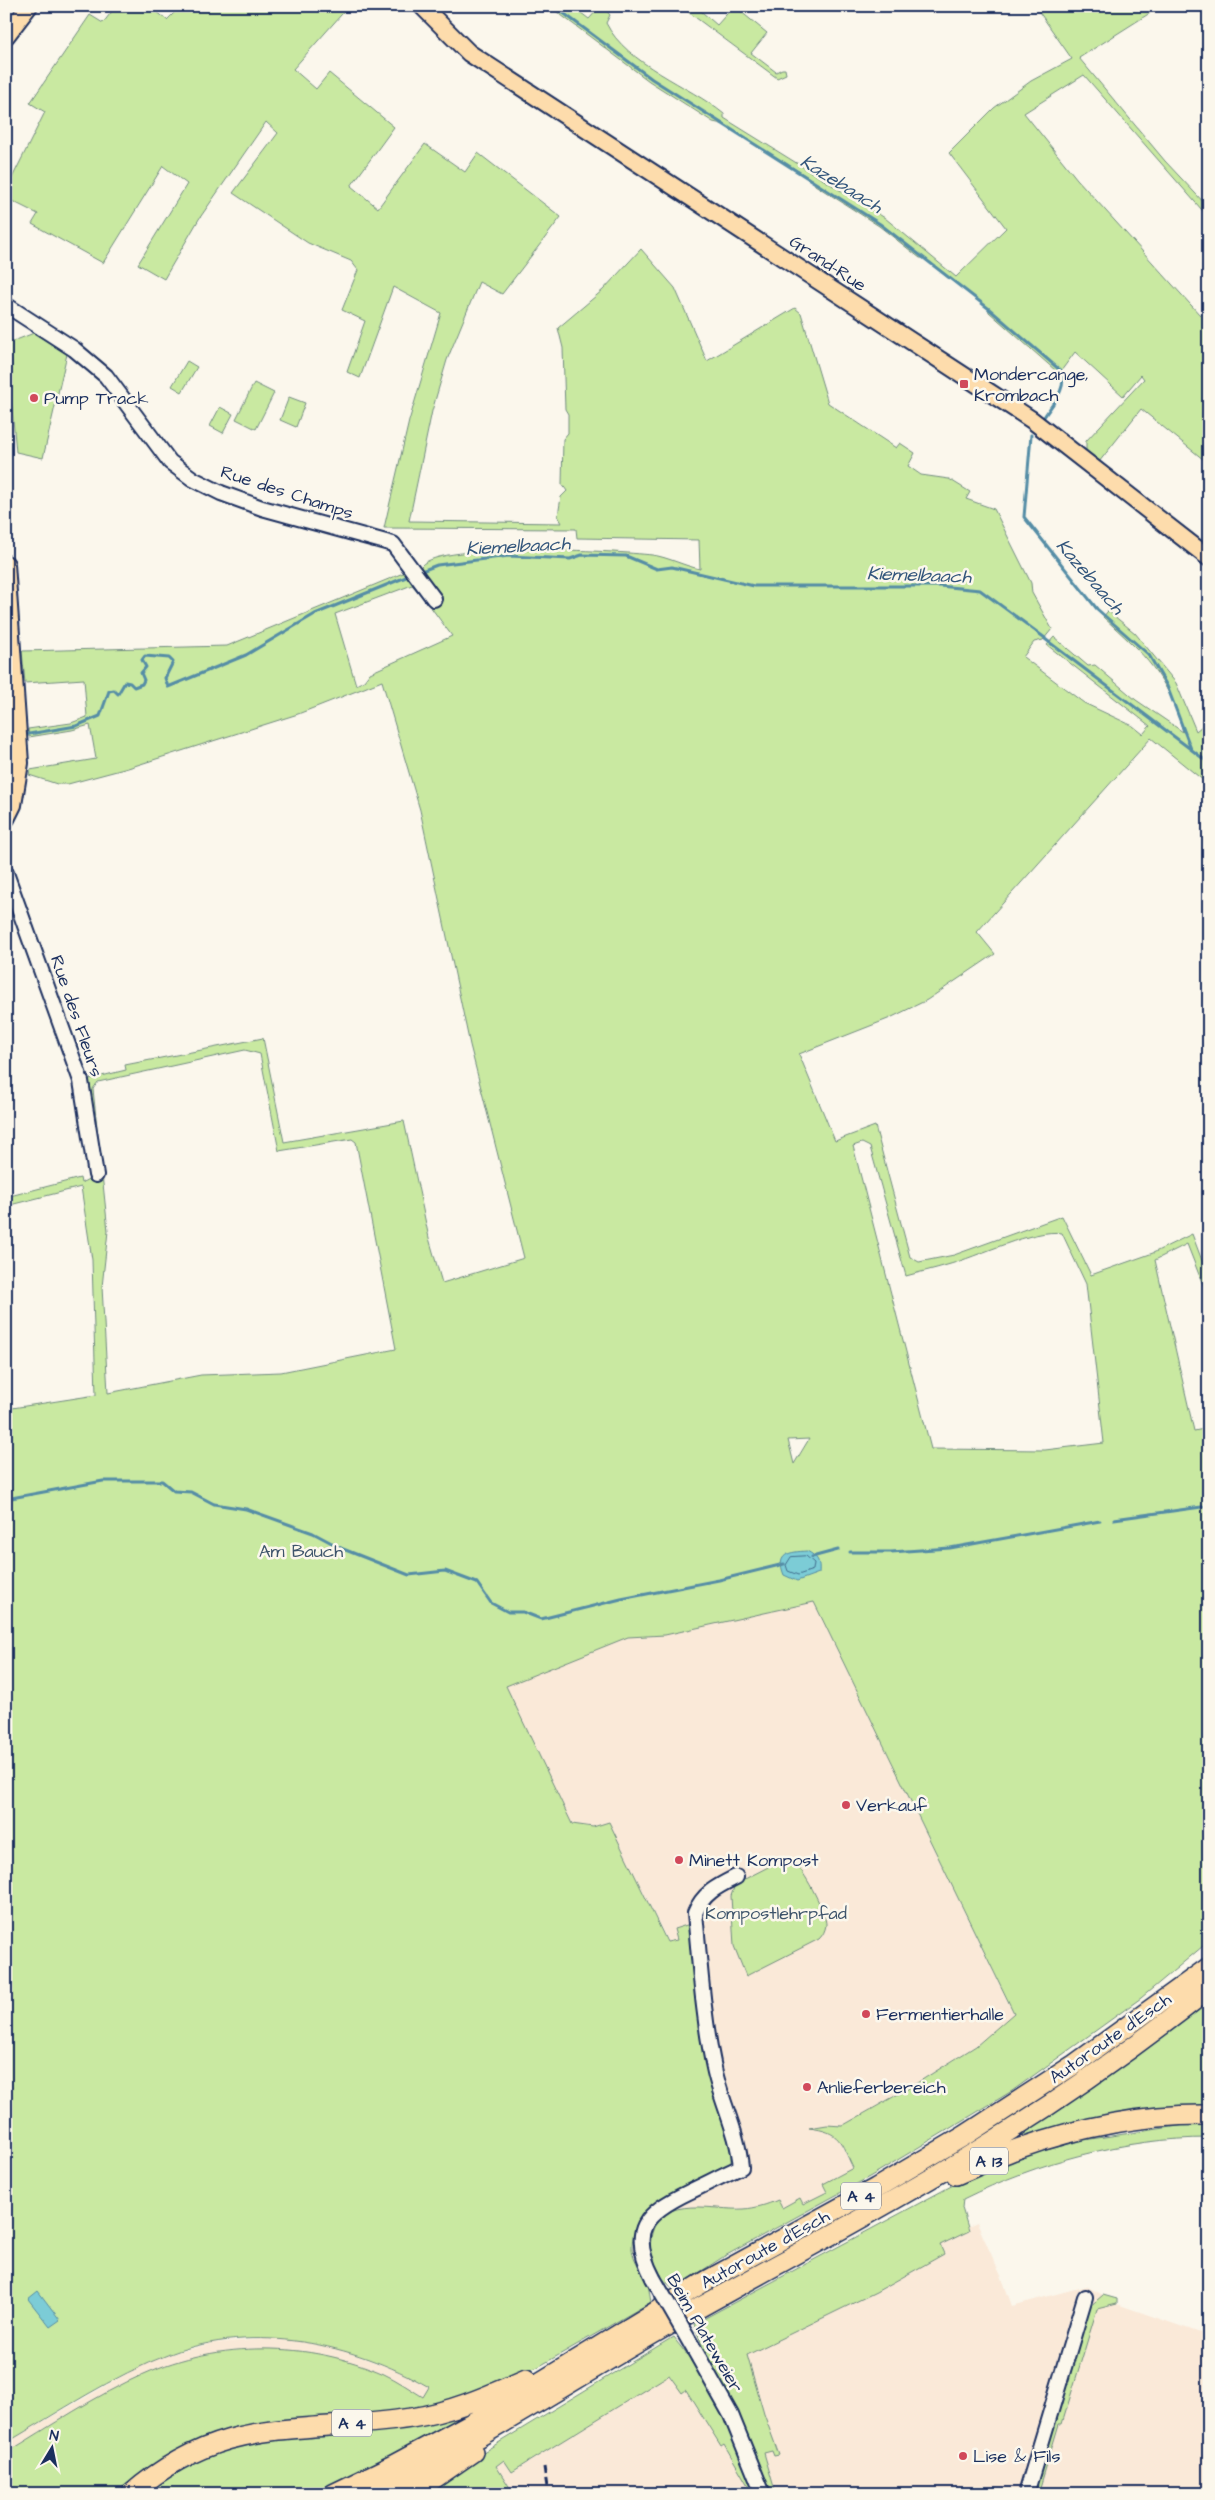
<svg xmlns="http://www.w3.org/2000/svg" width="1215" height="2500" font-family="'Architects Daughter',sans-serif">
<rect width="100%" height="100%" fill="#fbf7ec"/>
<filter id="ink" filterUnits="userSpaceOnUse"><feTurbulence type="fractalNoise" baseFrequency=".02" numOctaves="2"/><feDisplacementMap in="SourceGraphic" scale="10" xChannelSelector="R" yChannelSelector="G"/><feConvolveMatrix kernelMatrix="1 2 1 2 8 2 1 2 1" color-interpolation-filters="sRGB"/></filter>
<g filter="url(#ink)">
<path fill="#fae9d8" d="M814,1602l200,412 -38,32 -67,42 -67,38 -15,-1 -16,3 17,3 11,8 14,30 -30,15 4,8 -24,12 -3,-5 -18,9 -5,-8 -15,7 -20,2 -58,-2 -29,63 2,-1 3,5 -14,8 -14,-32 5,-22 6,-14 14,-14 65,-30 -45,-230 -9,2 -59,-119 -16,4 -21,-3 -67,-138 123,-49 37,-2z
M977,2223l25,55 10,28 74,-20 17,9 14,4v5l92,32v158h-433l-12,-41 8,-2 7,4 -15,-41 -18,-59 130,-63 68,-38 -4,-9 29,-14 -1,-4z
M266,2339l33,2 40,8 57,21 33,17 -6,10 -38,-23 -55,-18 -31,-5 -66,-1 -29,5 -112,46 -86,52v-10l136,-78 29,-11 42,-11z
M669,2374l13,18 4,-2 35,56 3,-2 29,50h-239l-18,-28 8,-6 9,12z"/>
<path fill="#c9e9a1" stroke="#728c80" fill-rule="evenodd" d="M116,6h34l17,14 14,-14h168l-56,63 23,20 13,-16 65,54 -43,59 27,22 47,-64 40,28 13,-19 83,64 -59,77 -23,-12 -32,78 -15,51 -23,110 153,2 -4,-7 3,-19 6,-6 -5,-7 1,-45 5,-6v-19l-3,-5 -2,-61 -5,-20 45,-38 38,-41 34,39 32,73 88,-53 6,5 27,90 68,45 4,-5 15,10 -7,13 13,9 28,4 21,13 -4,7 28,10 37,74 1,10 20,36 -9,11 -9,2 -11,15 61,46 49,23 10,8 7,-8 -103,-81 7,-8 34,29 7,-1 41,35 47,32c-15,-56 -38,-77 -80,-115l5,-6 27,22 41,50 20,48 13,-11v65l-58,-47 -174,194 18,22 -68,46 -39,19 -89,35 36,87 40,-15 35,131 9,5 35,-7 108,-39 29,59 62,-22 39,-19 17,45v21l-22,-56 -32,16 39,171 15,-3v513l-68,57 -129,93 -141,85 -148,81 -49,32 -12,-11 -4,-9 -3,1c-5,-12 -6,-24 -3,-37 10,-39 63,-22 92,-24 12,-1 22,-4 34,-9l4,8 18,-10 3,6 24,-12 -4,-8 30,-16c-13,-27 -12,-36 -44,-40l18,-3 15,1 67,-38 67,-42 38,-33 -200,-411 -149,33 -37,2 -122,49 66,138 21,3 16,-5 58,120 10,-2 -3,-11 16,-5 41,214v25c-35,24 -100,32 -99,86 1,12 12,24 16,35 1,5 2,13 3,18l-113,65 -93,35 -34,8 -184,21 -18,6 -40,18 -48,39h-115v-41c45,-27 90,-58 138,-79 75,-34 165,-33 240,0 13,6 26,15 39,23l6,-10c-77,-44 -174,-65 -259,-33 -58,22 -111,58 -164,89v-1034l90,-14 -4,-135 -11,-73 -75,19v-9l74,-19 1,5 15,-8 -15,-94 45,-11 -1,-5 138,-27 21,104 120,-21 25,117 13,45 82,-25 -54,-213 -50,-235 -38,-129 -84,33 -170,54 -60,16h-11l-28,-9 1,-5 66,-11 -6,-34 -18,5 -43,7 -1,-8 43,-6 16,-6 -3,-38 -59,4 -3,-32 205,-5 181,-75 15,22 -2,2 -9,-10 -77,29 21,71 8,-4 6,-8 82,-37 -25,-34 7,-3 -13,-33c19,-25 195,-15 231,-11 16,2 32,11 48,14l-1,-29 -122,-2 -1,-9 -192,-1 25,-107 32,-108 -48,-26 -33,91 -13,-6 18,-51 -23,-11 16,-40 -7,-9 -43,-18 -75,-50 45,-60 -12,-11 -67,97 -35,60 -26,-15 49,-80 -24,-18 -60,97 -71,-39 6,-10 -32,-16v-8l39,-78 -15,-9 60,-88 13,8zM245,1050l15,4 19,97 73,-12 4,3 40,207 -115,23 -80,3 -93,18 -6,-106 6,-56 -15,-142 5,-7zM862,1143l8,4 36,129c14,-4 28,-7 41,-11 30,-8 87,-37 115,-32l24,51 18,159 -59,7 -114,-1 -78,-303zM809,1439l-15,25 -6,-24z
M549,6h23l17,13 9,-10h7l5,6 -4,8c21,42 83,62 118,91v4l161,100 71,59 50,-49 -57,-75 45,-45 37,-27 41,-22 -37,-53h111l4,7 -71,45 86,103 44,47v10l-125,-143 -60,38 53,66 123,136 9,-8v157l-68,-55 -42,53 -13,-10v-11l58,-62 -3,-4 -18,21 -48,-44 -14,19h-5l-67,-59 -1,-4 -63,-50h-5l-41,-32 -64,-41 -2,-5 -91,-56 -9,-2 -64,-41z
M680,6h15l22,19 17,-19 33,27 -16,20 25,19 6,-3h3l1,5 -9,4z
M34,333l33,21 -24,104 -27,-6 -10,-108z
M187,361l10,6 -15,25 -10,-6z
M254,383l20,10 -18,36 -20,-10z
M289,397l16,6 -9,24 -16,-7z
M220,407l13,7 -10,19 -13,-7z
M778,1862c6,0 13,0 19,4 8,6 30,49 29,59 -1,6 -3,10 -7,14l-73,37 -12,-30 -3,-50 3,-9 5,-5z
M1209,2001v107l-189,30 13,-12 111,-76z
M1192,2124h17v14c-84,0 -171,24 -246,61l-1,9 7,23 -29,14 4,9 -68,38 -129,63 17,59 15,41 -5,1 -2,-5 -8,2 12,41h-6c-14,-50 -41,-95 -67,-139l2,-2 -11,-29 263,-141 63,-26 64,-17z
M1103,2295l14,4v5l-20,5 -35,115h-3l-21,70h-6l57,-187z
M673,2337l19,24 2,-1c23,44 45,87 62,134h-3l-29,-50 -3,2 -35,-56 -4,3 -13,-18 -157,97 -8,-12 -8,6 18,28h-93l59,-40z
M490,2403l-44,25 -133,66h-175l15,-12 77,-38z"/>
<path fill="#7cccd6" stroke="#558da6" d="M807,1551c11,6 13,10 12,22l-22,8 -13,-6c-9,-22 6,-23 23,-24z
M38,2291l22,29 -10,7 -22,-28z"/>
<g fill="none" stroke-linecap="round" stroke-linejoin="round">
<path stroke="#426e8e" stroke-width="1" d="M806,1556l8,7 -1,7 -15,5 -10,-4 -2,-6 5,-8z"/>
<path stroke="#558da6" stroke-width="3" d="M554,6l98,73 228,145 108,84 73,63c7,17 -8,32 -17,46
M1031,435l-7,82 73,92 52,46 18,31 24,63
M419,572l18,-7 72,-9 61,3 12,-4 44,1 31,13 15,-2 82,19h185l41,4 65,48
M1045,639l164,124
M29,734l47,-8 24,-10 9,-25 5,-1 4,4 7,-12 5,1 4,4 8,-3 2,-4 -3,-7 5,-6 -4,-7 3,-4 24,2 4,4 -8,16 3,9 78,-32 69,-41 96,-39
M6,737l3,-1
M6,1499l97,-18h59l12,10 17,1 23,12 32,5 67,24 30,16 66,26 36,-4 32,12 14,20 17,9h15l18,7 80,-20 98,-19 65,-16
M1114,1519l95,-13
M850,1552h41l59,-4 150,-27
M812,1557l26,-7"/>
<defs>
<path id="minor" d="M6,305l68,44 32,27 64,86 23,17 28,14 41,15 131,36 41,55
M6,873l75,208 15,94
M653,2278c-25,-48 -8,-65 36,-86 17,-8 34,-17 52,-25 -3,-35 -20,-65 -27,-99 -11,-51 -14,-103 -19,-155 8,-20 23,-27 41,-36
M699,2358l32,57 32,79
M1026,2494l59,-197"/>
<path id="major" d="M422,6l47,47 563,367 177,138
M6,36l23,-30
M6,564l14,199 -7,42 -7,14"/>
<path id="highway" d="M956,2175c22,-9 43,-20 64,-27 59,-21 126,-34 189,-33
M131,2494c93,-81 169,-59 280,-76 41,-6 78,-23 115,-39
M333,2494l60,-29 95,-51 218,-133 170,-93 88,-52 111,-72 134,-97
M372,2494c109,-53 210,-121 316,-180 96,-54 193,-104 287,-162 81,-49 159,-104 234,-163
M412,2494l61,-42"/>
</defs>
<use href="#minor" stroke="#1b2f5e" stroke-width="18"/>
<use href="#major" stroke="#1b2f5e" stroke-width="20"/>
<use href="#highway" stroke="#1b2f5e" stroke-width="22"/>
<use href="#minor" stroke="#fbf7ec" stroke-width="14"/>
<use href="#major" stroke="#fddcac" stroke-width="16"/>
<use href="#highway" stroke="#fddcac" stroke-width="19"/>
<path stroke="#1b2f5e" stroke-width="3" stroke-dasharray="8 4" stroke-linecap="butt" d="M544,2467l4,27"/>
<defs>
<path id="minor-bridge" d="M653,2278l46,80"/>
</defs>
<use href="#minor-bridge" stroke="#1b2f5e" stroke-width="18" stroke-linecap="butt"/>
<use href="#minor-bridge" stroke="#fbf7ec" stroke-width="14"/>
</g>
</g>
<g fill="#d1495b" stroke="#fbf7ec" stroke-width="2">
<rect x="959" y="379" width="10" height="10" rx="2.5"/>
<circle cx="34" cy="398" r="5"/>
<circle cx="846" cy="1805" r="5"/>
<circle cx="679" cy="1860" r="5"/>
<circle cx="866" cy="2014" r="5"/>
<circle cx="807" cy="2087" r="5"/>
<circle cx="963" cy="2456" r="5"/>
</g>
<g text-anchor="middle" stroke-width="5" stroke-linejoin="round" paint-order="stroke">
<g fill="#fbf7ec" stroke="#5e6b89" stroke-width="1">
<rect x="970" y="2147.5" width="38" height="27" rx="4"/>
<rect x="841" y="2182.5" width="40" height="27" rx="4"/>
<rect x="332" y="2409.5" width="40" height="27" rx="4"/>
</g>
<g font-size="16" font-weight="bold" fill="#1b2f5e">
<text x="989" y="2167">A 13</text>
<text x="861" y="2202">A 4</text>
<text x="352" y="2429">A 4</text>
</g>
<g font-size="18" fill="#1b2f5e" stroke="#fbf7ec">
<text transform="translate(828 263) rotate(33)" y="6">Grand-Rue</text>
<text transform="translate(287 492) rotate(18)" y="6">Rue des Champs</text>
<text transform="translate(77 1016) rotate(71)" y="6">Rue des Fleurs</text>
<text transform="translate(1110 2038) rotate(-35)" y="6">Autoroute d'Esch</text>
<text transform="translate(765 2249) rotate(-29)" y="6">Autoroute d'Esch</text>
<text transform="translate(705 2333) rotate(60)" y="6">Beim Plateweier</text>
</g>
<g font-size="18" fill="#1b2f5e" stroke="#fbf7ec" text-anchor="start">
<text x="974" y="380">Mondercange,<tspan x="974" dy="21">Krombach</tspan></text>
<text x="44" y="404">Pump Track</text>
<text x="856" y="1811">Verkauf</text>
<text x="689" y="1866">Minett Kompost</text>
<text x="876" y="2020">Fermentierhalle</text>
<text x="817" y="2093">Anlieferbereich</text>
<text x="973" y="2462">Lise &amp; Fils</text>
</g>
<g font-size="18" fill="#3e546b" stroke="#fbf7ec">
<text x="301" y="1557">Am Bauch</text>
<text x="776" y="1919">Kompostlehrpfad</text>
</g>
<g font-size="19" font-style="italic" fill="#33567c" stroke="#fbf7ec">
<text transform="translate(842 183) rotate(32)" y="7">Kazebaach</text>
<text transform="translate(518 545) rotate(-3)" y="7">Kiemelbaach</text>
<text transform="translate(919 574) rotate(2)" y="7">Kiemelbaach</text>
<text transform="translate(1091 576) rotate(49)" y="7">Kazebaach</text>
</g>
</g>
<rect width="1215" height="2500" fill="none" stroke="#fbf7ec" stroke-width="25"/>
<rect x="12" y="12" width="1190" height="2475" fill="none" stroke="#1b2f5e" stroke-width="2" filter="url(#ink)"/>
<g transform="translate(52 2448) rotate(10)" stroke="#fbf7ec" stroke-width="4" paint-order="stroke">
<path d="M0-4L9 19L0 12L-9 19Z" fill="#1b2f5e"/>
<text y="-8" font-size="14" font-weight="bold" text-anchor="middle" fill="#1b2f5e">N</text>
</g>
</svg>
